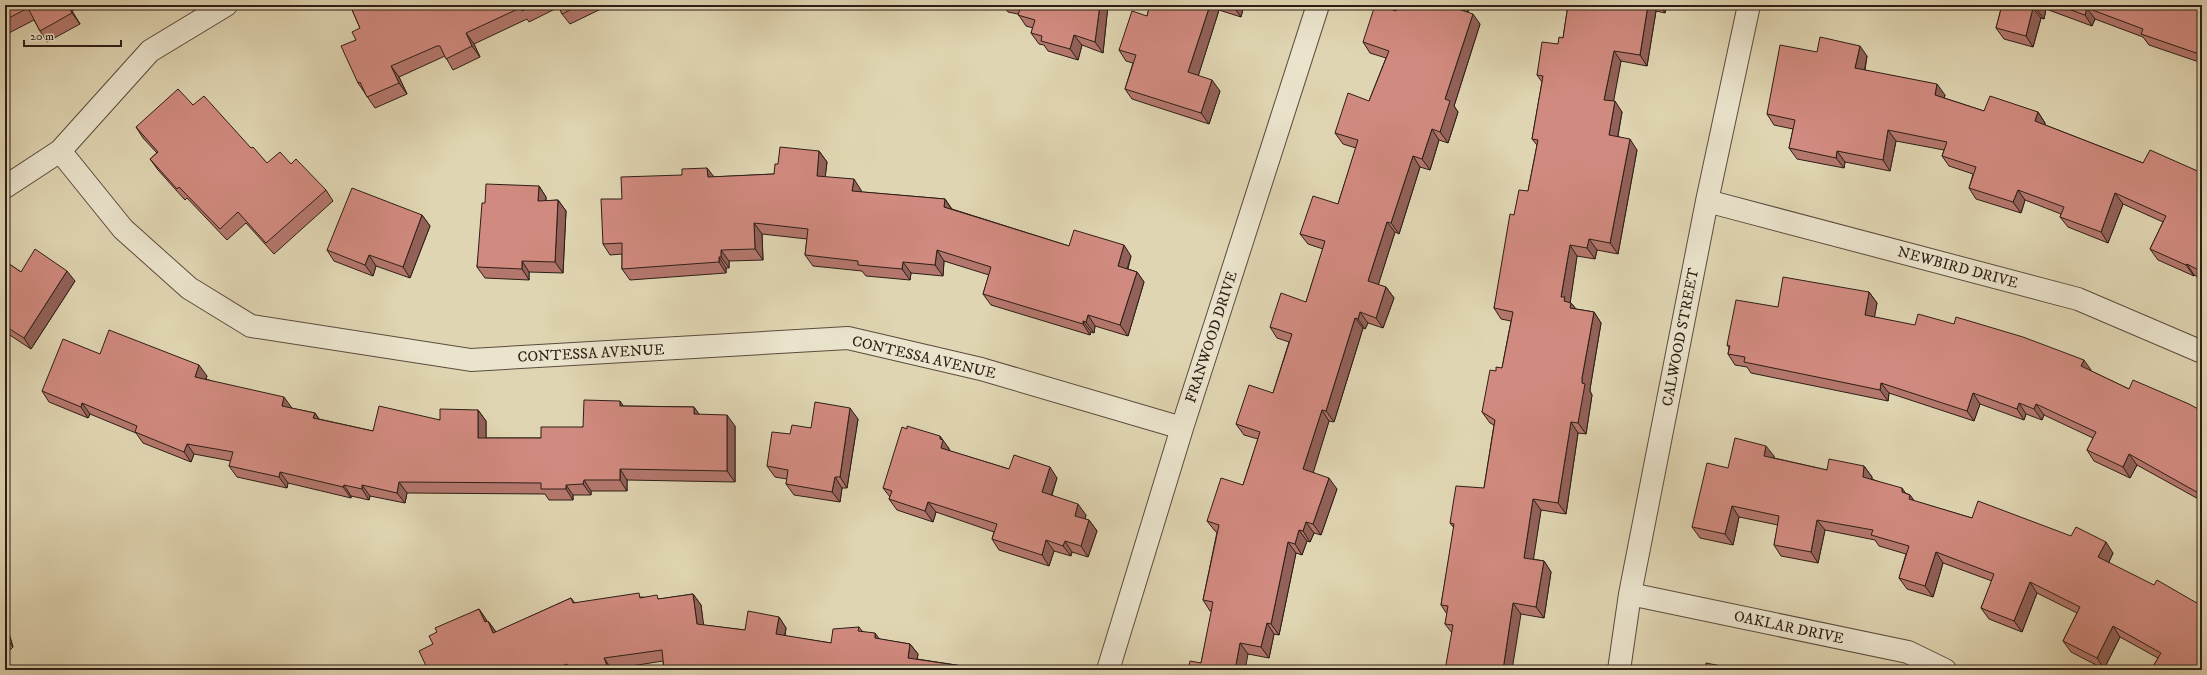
<svg xmlns="http://www.w3.org/2000/svg" width="2207" height="675" font-family="'IM FELL DW Pica',serif">
<rect width="100%" height="100%" fill="#e0d5b2"/>
<filter id="stains"><feTurbulence type="fractalNoise" baseFrequency=".005" numOctaves="4"/><feColorMatrix values="0 0 0 0 .2 0 0 0 0 .09 0 0 0 0 .02 0 0 0 .5 -.17"/></filter>
<radialGradient id="worn" r=".72"><stop offset=".6" stop-color="#630" stop-opacity="0"/><stop offset="1" stop-color="#630" stop-opacity=".3"/></radialGradient>
<g fill="none" stroke-linecap="round" stroke-linejoin="round">
<defs>
<path id="street" d="M60,151l63,78 66,59 62,38 220,34 377,-22 133,31 201,59
M5,187l55,-36 90,-100 76,-46
M1707,201l371,98 124,53
M1630,594l278,58 37,18
M1108,670l74,-242 136,-423
M1619,670l11,-76 77,-393 42,-196"/>
</defs>
<use href="#street" stroke="#5a4c3d" stroke-width="24"/>
<use href="#street" stroke="#ebe4cd" stroke-width="22"/>
</g>
<path fill="#b4776d" stroke="#2d1e16" d="M5,5h78l-11,6 8,13 -33,18 -7,-11 -6,-11 -29,15z
M350,5h252l1,3 -33,16 -8,-10 -3,-7 -30,15 -2,-3 -53,25 6,13 -27,13 -8,-14 -46,21 8,17 -32,14 -17,-25 -2,-43 4,-12z
M1003,5h105l-5,48 -21,-8 -4,15 -30,-9 -4,-6 -5,-1 -8,-11 2,-5 -7,-2 -8,-12 -10,-2z
M1150,5h94l-3,12 -22,-7 -21,66 22,15 -11,33 -77,-25 -7,-10 8,-26 -7,-2 -7,-11 28,-34z
M1398,5h72l-2,7 12,12 -26,82 4,6 -10,31 -9,-3 -9,30 -10,-3 -21,67 -4,-2 -17,53 8,2 8,11 -11,30 -15,-5 -3,6 -2,-1 -29,94 -5,-1 -16,51 24,17 -16,46 -7,-2 -4,9 -3,-1 -5,14 -6,-2 -17,82 -5,-1 -5,24 -21,-4 -47,9 11,-52h-2l-7,-11 14,-68 -2,-1 -8,-10 36,-36 15,-46 -14,-4 -8,-11 37,-31 16,-51 -12,-4 -7,-11 36,-25 17,-53 -15,-5 -8,-10 38,-30 18,-56 -13,-4 -8,-11 34,-32 17,-43 -16,-5 -7,-11 33,-31z
M1568,5h98l-1,8 -9,-2 -9,55 -26,-5 -8,40 9,11 -4,24 19,14 -19,104 -21,-4 -2,9 -18,-3 -7,46 1,1 5,6 18,3 7,11 -11,66v2l2,4 -6,39 -8,-1 -12,81 -25,-4 -8,49 11,2 7,11 -7,46 -23,-4 -69,19 -7,-9 2,-10 -6,-9 13,-77 -4,-5 34,-35 10,-63 -4,-2 -8,-11 14,-41 6,-3 9,-47 -10,-2 -7,-11 20,-93 14,-24 9,-46 -5,-6 10,-57 -5,-7 26,-37z
M1987,5h215v58l-53,-18 -6,-8 -48,-18 -3,7 -46,-17 -2,10 -3,-1 -8,29 -29,-8 -8,-11 5,-19z
M1817,52l50,4 -2,14 80,25 -1,3 40,13 54,1 7,11v2l98,38 59,10v106l-8,-4v1l-36,-16 -8,-11 13,-27 -40,-18 -15,39 -40,-16 -8,-10 1,-3 -36,-14 -4,13 -45,-14 -7,-11 4,-14 -24,-8 -7,-10 2,-6 -48,-9 -6,30 -45,-9 -1,6 -47,-9 -8,-11 4,-19 -19,-4 -7,-11z
M193,105l58,43 16,15 24,1 35,26 7,11 -59,53 -28,-31 -19,17 -40,-42 -2,2 -27,-30 -8,-11 7,-6 -14,-15 -7,-11z
M819,151l8,11 -2,15 36,13v2l84,7 7,10 117,37 62,10 -3,13 9,3 7,10 -16,54 -33,-10 -1,7 -3,-1 -1,3 -99,-30 -8,-11 6,-19 -45,-14 -1,15 -32,-3 -1,7 -44,-4 -4,-5 -49,-5 -8,-11 2,-16 -45,-5 1,26 -34,1v7h-3v5l-96,7 -8,-11v-15l-12,1 -7,-11 19,-45 60,-24 25,-7 6,9 61,-3 4,-10z
M539,186l7,11v4l12,-1 8,11 -3,62 -34,-1v8l-44,-2 -8,-11 8,-64z
M422,215l8,11 -20,52 -34,-12 -3,10 -39,-15 -7,-11z
M5,261l16,11 54,9 -44,68 -26,-17z
M1869,292l8,11 -3,14 217,53v1l38,18 73,22v90l-65,-36 -7,13 -36,-17 -7,-11 6,-12 -49,-23 -2,5 -16,-6 -2,6 -44,-16 -6,17 -85,-28 -1,8 -137,-28 -4,-6 -12,-2 -7,-11 1,-6 -2,-3 51,-38z
M100,354l107,22 -1,3 85,29 24,5 4,6 54,12 67,-11 38,-10 8,11v17h55l42,-11 41,-21 70,1 5,8 36,11v56l-108,-2v11h-36v4h-18v5h-24l-4,-6 -138,-1 -2,10 -35,-7 -1,4 -18,-4v2l-63,-15 -1,5 -50,-11 -8,-11 2,-5 -37,-7 -3,8 -48,-19 -7,-10 -46,-19 -2,4 -39,-16 -7,-11z
M858,419l-11,69h-5l-2,14 -46,-7 -8,-11 1,-5 -12,-2 -8,-11 23,-32 21,-6z
M948,447l2,4 59,18 48,9 -5,17 34,20 -1,4 4,1 8,11 -9,26 -16,-5 -1,4 -17,-5 -5,15 -50,-16 -7,-11 2,-7 -58,-20 -3,10 -36,-12 -8,-11 1,-2 -7,-9z
M1774,456v2l53,12 37,-4 8,11v2l38,16 4,6 58,17 141,35 -4,9 93,108h-51l7,-12 -38,-21 -16,32 -33,-17 -8,-11 14,-28 -40,-20 -15,39 -33,-13 -8,-11 11,-27 -49,-18 -10,34 -26,-8 -8,-11 7,-24 -27,-8 -4,-6 -50,-10 -7,33 -37,-7 -7,-11 4,-20 -39,-8 -6,28 -33,-7 -8,-11 36,-59z
M693,594l8,11 2,20 42,5 34,-13 7,11 -1,8 46,7 28,-16 3,4 17,8 31,5 8,10 -1,5 72,11h-325l-1,-9 -51,8v1h-184l5,-26 4,-12 42,-23 8,13 1,-1 8,11 75,-34 4,5 67,-6 18,2z
M5,620l8,27 -5,5 2,3 -5,4z"/>
<path fill="#926159" stroke="#2d1e16" d="M68,5l4,6 8,13 -8,-11z
M1100,5h8l-5,48 -8,-11z
M1210,5h6l3,5 -23,73 -8,-11z
M1233,5h11l-3,12 -8,-11z
M1459,5h11l-5,15 -7,-11z
M1648,5h4l4,6 -9,55 -7,-11z
M1660,5h6l-1,8z
M2037,5h6l3,4 -2,10 -8,-10z
M2033,8l8,10 -8,29 -7,-11z
M2087,8l8,11 -3,7 -7,-11z
M1473,14l7,10 -26,82 4,6 -10,31 -8,-11 5,-33z
M466,33l8,11 6,13 -8,-11z
M1074,35l8,10 -4,15 -8,-11z
M1860,46l7,10 -4,23 -8,-11z
M1614,51l7,10 -9,49 -8,-10z
M391,66l8,11 8,17 -8,-11z
M1212,80l8,11 -11,33 -8,-11z
M1937,84l8,11 -3,11 -7,-11z
M1615,101l7,11 -6,34 -7,-11z
M2038,112l7,11 -3,9 -7,-11z
M1432,129l7,11 -9,30 -8,-11z
M1888,130l8,11 -6,30 -7,-11z
M1630,139l7,11 -19,104 -8,-11z
M819,151l8,11 -3,25 -7,-11z
M1837,151l8,11 -1,6 -8,-10z
M1413,156l7,11 -21,67 -8,-11z
M707,168l8,10 -7,-1z
M854,179l7,11 -1,12 -8,-11z
M539,186l7,11 -1,15 -7,-11z
M2018,190l7,10 -4,13 -8,-11z
M2115,193l8,11 -15,39 -7,-11z
M945,199l7,11 -8,-3z
M558,200l8,11 -3,62 -8,-11z
M422,215l8,11 -20,52 -7,-11z
M1387,222l8,10 -19,60 -8,-11z
M754,223l8,11 1,26 -8,-11z
M1589,239l8,11 -2,9 -8,-11z
M1124,245l7,11 -6,20 -7,-10z
M1570,245l7,11 -7,48 1,-1 8,10 -8,-1 -10,-15z
M721,250l8,11v7l-8,-11z
M937,250l7,11 -1,15 -8,-11z
M369,255l7,11 -3,10 -8,-11z
M719,257l7,11v5l-7,-11z
M522,261l7,11v8l-7,-11z
M903,262l8,11 -1,7 -8,-11z
M2187,264l7,11v1l-8,-11z
M67,271l8,10 -44,68 -7,-11z
M1137,272l7,10 -16,54 -8,-11z
M1386,287l8,11 -11,30 -7,-10z
M1869,292l8,11 -4,23 -8,-11z
M1360,312l8,11 -3,6 -7,-10z
M1594,312l7,11 -11,66v2l2,4 -6,39 -8,-11 4,-45z
M1088,315l7,11 -1,7 -8,-11z
M1355,318l8,10 -29,94 -8,-11z
M1083,321l8,11 -1,3 -7,-11z
M2084,360l7,10 -2,7 -8,-11z
M199,365l8,11 -5,11 -7,-10z
M1881,383l8,10 -1,8 -8,-11z
M1973,393l7,11 -6,17 -7,-10z
M284,397l8,11 -3,9 -7,-11z
M620,401l7,10 -7,-5z
M82,403l8,11 -2,4 -7,-11z
M2019,403l7,11 -2,6 -7,-11z
M2036,404l8,11 -2,5 -8,-11z
M694,407l8,11 -8,-4z
M850,408l8,11 -11,69 -7,-11z
M478,410l8,11v28l-8,-11z
M1322,410l7,11 -18,59 -8,-11z
M315,413l7,11 -9,-6z
M727,415l8,11v56l-8,-11z
M1571,422l7,11 -12,81 -8,-11z
M940,436l8,11 2,4 -9,-3 -1,-9z
M187,444l7,10 -3,8 -7,-10z
M1766,446l8,10 -2,10 -8,-10z
M2129,454l8,11 -7,13 -7,-11z
M1864,466l8,11 -2,10 -7,-10z
M1050,467l7,11 -8,24 -7,-10z
M620,469l7,11v11l-7,-11z
M280,472l8,11 -1,5 -8,-11z
M835,477l7,11 -2,14 -8,-10z
M1329,478l8,11 -16,46 -8,-11z
M584,480l7,11v4l-8,-11z
M399,482l8,11 -2,10 -8,-10z
M344,485l7,11v2l-8,-11z
M362,485l8,11 -1,4 -7,-11z
M566,485l7,10v5l-7,-11z
M1902,488l7,10 1,-3 8,11 -1,4 -15,-18z
M1533,499l8,11 -9,59 -8,-11z
M928,502l8,10 -3,10 -8,-11z
M1078,504l8,11 -3,12 -8,-11z
M1732,506l7,11 -6,28 -8,-11z
M1089,520l8,11 -9,26 -7,-11z
M1817,520l8,10 -7,33 -7,-11z
M1306,522l8,11 -4,9 -7,-11z
M1299,530l8,11 -5,14 -7,-11z
M1046,540l8,11 -5,15 -7,-11z
M1065,541l7,11 -1,4 -8,-10z
M1288,542l8,11 -17,82 -8,-11z
M2106,542l7,11 -7,15 -8,-11z
M1936,552l7,11 -10,34 -8,-11z
M1544,561l7,11 -7,46 -8,-11z
M2030,582l7,11 -15,39 -8,-11z
M693,594l8,11 4,30 -8,-11z
M1513,603l8,11 -9,56h-9z
M479,609l7,10 6,14 -7,-11z
M779,617l7,11 -3,17 -7,-11z
M5,620l8,27 -8,-11z
M488,621l8,11 -3,1z
M1267,623l7,11 -5,24 -8,-11z
M2113,626l7,11 -16,32 -7,-11z
M875,633l8,11 -8,-6z
M1240,643l8,11 -3,16h-10z
M910,644l8,10 -2,15 -8,-11z
M604,658l8,12h-3z"/>
<path fill="#d18a7f" stroke="#2d1e16" d="M5,5h63l4,8 -32,18 -12,-23 -23,12z
M350,5h43v1l2,-1h139l-12,6 -2,-3 -54,25 6,13 -26,13 -6,-13h-3l-46,20 8,17 -32,14 -7,-15 -2,1 -17,-37 15,-6 -4,-8 8,-4z
M558,5h22l-18,9z
M1016,5h84l-5,37 -21,-7 -4,14 -29,-8 1,-5 -11,-3 4,-13 -17,-5 3,-9z
M1150,5h60l-22,67 24,8 -11,33 -76,-24 11,-34 -17,-5 13,-39 15,5z
M1375,5h5l16,6 2,-6h61l-1,4 15,5 -28,85 5,2 -10,31 -8,-3 -10,30 -9,-3 -22,67 -4,-1 -19,59 18,6 -10,31 -16,-6 -2,7 -3,-1 -29,93 -4,-1 -19,59 26,9 -16,46 -7,-2 -3,9 -4,-1 -4,14 -7,-2 -17,82 -4,-1 -6,24 -21,-4 -5,27h-47l2,-9 11,2 12,-61 -10,-2 16,-75 -12,-4 14,-43 22,7 17,-53 -24,-8 13,-39 24,8 19,-59 -22,-7 11,-34 25,9 19,-61 -25,-7 13,-38 25,8 20,-64 -23,-7 13,-40 21,8 20,-50 -26,-9z
M1568,5h80l-8,50 -26,-4 -10,49 11,1 -6,34 21,4 -20,104 -21,-4 -2,9 -17,-3 -9,52h4l-1,4 7,2 -1,5 24,4 -12,66v5l3,1 -7,39 -7,-1 -13,81 -25,-4 -9,59 20,3 -8,46 -23,-4 -10,67h-58l8,-45 -8,-1 3,-18 -7,-1 13,-81 -4,-1 6,-37 28,2 11,-68 -13,-8 8,-42 6,1v-4l6,1 11,-56 -19,-4 16,-94 4,1 5,-25 9,1 10,-51 -6,-1 11,-63 -6,-1 5,-33 16,2 1,-7 4,1z
M2002,5h35l-1,4 -3,-1 -7,28 -30,-8z
M2057,5h145v50l-61,-21 2,-5 -56,-21 -2,7z
M1820,37l40,9 -5,22 82,16 -2,11 49,16 6,-15 48,16 -3,9 108,42 7,-13 52,23v99l-15,-8 -1,1 -36,-16 16,-33 -51,-23 -14,39 -41,-15 4,-10 -46,-17 -5,12 -44,-14 7,-21 -34,-11 5,-14 -59,-12 -5,30 -46,-9 -1,7 -47,-10 6,-28 -28,-6 13,-69 37,7z
M178,89l15,16 11,-9 47,52 2,-1 14,16 13,-11 11,12 5,-5 30,31 -60,53 -28,-31 -18,17 -41,-42 -2,2 -27,-30 8,-7 -22,-25z
M780,147l39,4 -2,25 37,3 -2,12 93,8 -1,8 125,39 5,-16 50,15 -6,21 19,6 -17,53 -32,-10 -2,7 -3,-1v3l-100,-30 8,-27 -54,-17 -2,15 -32,-3 -1,7 -44,-4v-4l-53,-6 3,-26 -54,-6 1,26 -34,1v7h-2v5l-97,7v-26l-19,1 -2,-45h21l-1,-22 61,-2v-6l25,-1 1,9 66,-3 1,-10h3z
M486,184l53,2 -1,15 20,-1 -3,62 -33,-1v8l-45,-2 5,-64h3z
M352,188l70,27 -19,52 -34,-12 -4,10 -38,-15z
M35,249l32,22 -43,67 -19,-12v-65l16,11z
M1783,277l86,15 -4,23 50,10 3,-11 36,10 2,-7 67,20 61,23 -3,6 48,23 4,-9 56,24 13,7v84l-73,-41 -6,13 -36,-17 9,-18 -60,-28 -2,5 -15,-6 -2,6 -44,-16 -6,18 -86,-28 -1,7 -136,-28 1,-5 -17,-3 2,-8 -3,-1 9,-45 42,7z
M109,330l90,35 -4,12 89,20 -2,9 33,7 -2,5 60,13 6,-25 61,14v-11l38,1v28h63v-11h42l1,-27 36,1v5l74,1v7l33,1v56l-107,-2v11h-36l-1,4 -17,1v4h-25v-6l-142,-1 -2,11 -35,-8v4l-18,-4 -1,2 -63,-15 -1,5 -50,-11 4,-14 -46,-8 -3,8 -49,-20 2,-6 -55,-23 -1,4 -39,-16 21,-52 37,15z
M815,402l35,6 -10,69h-5l-3,15 -46,-8 2,-14 -21,-4 5,-34 18,2 2,-9 19,3z
M907,426l33,10v3l3,1 -2,8 68,21 5,-14 36,12 -8,25 36,12 -3,12 14,4 -8,26 -16,-5 -2,5 -17,-6 -4,15 -50,-16 5,-15 -69,-22 -3,9 -36,-12 3,-8 -9,-3 19,-61 5,2z
M1735,438l31,8 -2,10 63,14 2,-11 35,7 -1,11 39,11v4l8,3 -1,4 63,19 6,-17 93,35 5,-9 30,15 -8,15 56,28 3,-5 45,26v64h-6l-2,-2 -1,2h-42l10,-17 -48,-27 -16,32 -34,-17 17,-34 -50,-25 -16,39 -33,-13 13,-34 -58,-22 -11,34 -26,-8 10,-32 -38,-11 2,-5 -56,-10 -6,32 -37,-7 5,-29 -47,-10 -7,28 -33,-7 15,-64 21,5z
M639,593l1,5 17,-3 1,4 35,-5 4,30 48,6 3,-19 31,6 -3,17 55,9 2,-14 26,-2 -1,4 17,2v5l35,6 -2,14 81,12h-259v-3l-22,3h-44l-2,-20 -58,8 5,12h-39l-3,-6 -14,6h-5l-2,-4 -8,4h-110l-9,-19 14,-7 -4,-8 8,-4 -2,-4 44,-19 6,13 3,-1 5,12 78,-35 2,5z
M1706,663l36,7h-37z"/>
<g text-anchor="middle" stroke-width="3" stroke-linejoin="round" paint-order="stroke">
<g font-size="15" fill="#2d1e16" stroke="#ebe4cd">
<text transform="translate(1958 267) rotate(15)" y="5">NEWBIRD DRIVE</text>
<text transform="translate(1211 337) rotate(-72)" y="5">FRANWOOD DRIVE</text>
<text transform="translate(1680 337) rotate(-79)" y="5">CALWOOD STREET</text>
<text transform="translate(591 353) rotate(-3)" y="5">CONTESSA AVENUE</text>
<text transform="translate(924 357) rotate(13)" y="5">CONTESSA AVENUE</text>
<text transform="translate(1789 627) rotate(12)" y="5">OAKLAR DRIVE</text>
</g>
</g>
<rect width="2207" height="675" fill="none" stroke="#e0d5b2" stroke-width="20"/>
<rect x="6" y="6" width="2195" height="663" fill="none" stroke="#2d1e16" stroke-width="2"/>
<rect x="10" y="10" width="2187" height="655" fill="none" stroke="#2d1e16"/>
<path d="M24 40v6h97v-6" fill="none" stroke="#2d1e16" stroke-width="2"/>
<text x="30" y="40" font-size="12" fill="#2d1e16" stroke="#ebe4cd" stroke-width="3" paint-order="stroke">20 m</text>
<rect width="100%" height="100%" filter="url(#stains)"/>
<rect width="100%" height="100%" fill="url(#worn)"/>
</svg>
